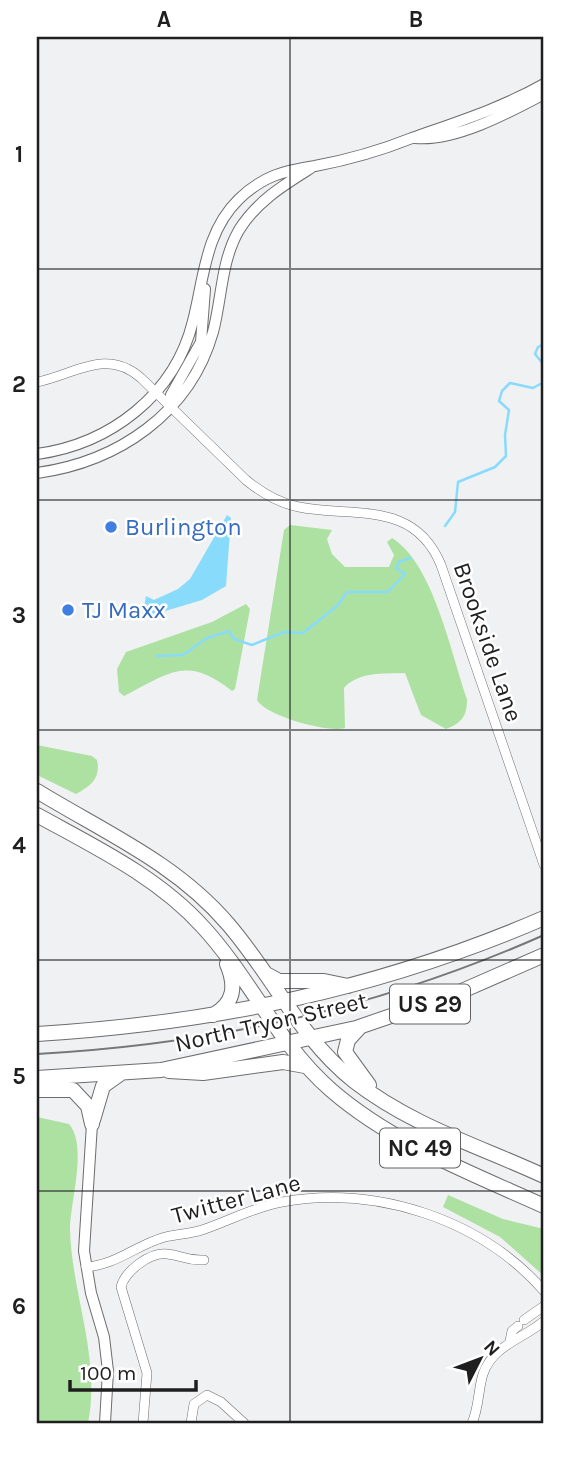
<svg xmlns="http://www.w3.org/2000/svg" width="581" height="1460" font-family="Karla,sans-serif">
<rect width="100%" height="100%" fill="#f0f1f3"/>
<path fill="#ade1a2" d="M290,525l42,5 -5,9 5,15 13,13h44l5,-12 -7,-13 5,-4c41,25 59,115 75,161 0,17 -5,24 -21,30l-25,-14 -16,-42c-21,1 -46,-2 -61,15l1,40c-17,5 -79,-12 -88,-28l27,-170z
M246,604l4,5 -15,80 -3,2c-46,-36 -62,-18 -108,5l-5,-4 -2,-23 9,-17 86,-30z
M37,745l55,11 5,4c4,18 -6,26 -21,34l-39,-19z
M37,1117l32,7c19,22 1,78 1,106 2,65 31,128 18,193h-51z
M448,1195l55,24 41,10v47l-44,-39 -57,-30z"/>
<path fill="#89dbfb" d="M227,515l4,3 -5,68 -24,14 -60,18 4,-22 8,4 24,-11 12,-10z"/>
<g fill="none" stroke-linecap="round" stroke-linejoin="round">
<path stroke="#89dbfb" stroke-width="2.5" d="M544,344l-6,3 -3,7 9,11
M445,526l10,-14 3,-30 37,-15 11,-11 -1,-21 4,-25 -10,-9 3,-10 8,-8 23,5 9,-5 2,-7
M157,656l26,-1 24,-17 22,-7 5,8 18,6 32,-13 19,1 34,-27 10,-14h41l17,-18 -9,-6 3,-6 11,-4"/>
<defs>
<path id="minor" d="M37,382c37,-7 69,-35 104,-4l105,102c16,13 32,23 53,27 53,11 115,-8 142,58l103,300
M86,1267c30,-2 50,-22 79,-30 12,-3 25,-3 37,-7 27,-9 52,-23 80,-28 94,-17 199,17 262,89
M524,1320l20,-14
M510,1341l2,-10 6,-5
M143,1423l4,-50 -26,-86c4,-16 29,-35 46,-33 15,1 18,7 37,6
M191,1423l3,-19 13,-9 14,7 23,21
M472,1423c7,-15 6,-33 11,-49 10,-29 40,-35 61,-53"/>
<path id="tertiary" d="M415,138c40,4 95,-26 129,-44
M170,407l1,-12 30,-53 4,-53
M37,454c73,-10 138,-59 156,-133 11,-43 12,-89 46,-122 24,-23 44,-28 76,-33 32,-6 67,-16 97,-28 45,-16 90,-30 132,-54
M37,473c80,-11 153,-59 176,-141 9,-34 8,-71 26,-102 18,-29 45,-45 72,-62
M92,1124l-8,127 7,42 13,44 4,34 -3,52"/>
<path id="primary" d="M37,791c67,41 139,72 191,133 45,52 72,114 126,157 58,45 125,65 190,95
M37,815c58,32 121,62 166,112 47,51 75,117 128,163 61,53 140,83 213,116
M266,974l13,7h45l24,5
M213,1015c22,-12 23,-30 14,-51
M360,1027l-12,13 -3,12 24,33
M37,1034c178,-11 343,-45 507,-116
M169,1071l34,2 80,-11 22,4
M37,1078l124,-8 195,-42 99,-34 89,-39
M37,1090h36l15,16 4,18
M93,1120l10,-34 17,-12"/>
</defs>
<use href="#minor" stroke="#6d6d6f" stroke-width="10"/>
<use href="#tertiary" stroke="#6d6d6f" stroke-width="12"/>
<use href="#primary" stroke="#6d6d6f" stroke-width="16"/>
<use href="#minor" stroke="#fff" stroke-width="9"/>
<use href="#tertiary" stroke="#fff" stroke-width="10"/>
<use href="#primary" stroke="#fff" stroke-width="14"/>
<path stroke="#767778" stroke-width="2" d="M37,1054c180,-10 342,-46 507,-119"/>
</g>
<path fill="none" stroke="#1f1f20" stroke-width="2" stroke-opacity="0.55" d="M290,37v1386M37,269h507M37,500h507M37,730h507M37,960h507M37,1191h507"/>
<g fill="#3f7fe0" stroke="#fff" stroke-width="2.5">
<circle cx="111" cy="527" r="7"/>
<circle cx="68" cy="610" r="7"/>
</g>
<g text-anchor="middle" stroke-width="5" stroke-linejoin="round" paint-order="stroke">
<g fill="#fff" stroke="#626263" stroke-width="2">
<rect x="390" y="984.5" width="80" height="39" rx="5"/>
<rect x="380" y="1128.5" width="80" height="39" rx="5"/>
</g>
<g font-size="23" font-weight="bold" fill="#1f1f20">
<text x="430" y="1012">US 29</text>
<text x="420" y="1156">NC 49</text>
</g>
<g font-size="24" fill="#366cbe" stroke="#fff" text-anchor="start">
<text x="125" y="535">Burlington</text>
<text x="82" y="618">TJ Maxx</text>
</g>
<g font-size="24" fill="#1f1f20" stroke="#fff">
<text transform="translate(488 642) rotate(71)" y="8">Brookside Lane</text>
<text transform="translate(271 1022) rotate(-13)" y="8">North Tryon Street</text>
<text transform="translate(236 1199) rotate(-15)" y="8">Twitter Lane</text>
</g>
</g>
<rect width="581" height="1460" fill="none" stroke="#ffffff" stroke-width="77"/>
<g transform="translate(480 1359) rotate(48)" stroke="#ffffff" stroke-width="5" paint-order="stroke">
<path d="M0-5L12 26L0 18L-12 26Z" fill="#1f1f20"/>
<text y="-10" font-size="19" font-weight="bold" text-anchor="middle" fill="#1f1f20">N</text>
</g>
<path d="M70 1380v10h126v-10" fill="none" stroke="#1f1f20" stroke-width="3.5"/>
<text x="80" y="1380" font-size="21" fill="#1f1f20" stroke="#ffffff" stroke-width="5" paint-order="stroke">100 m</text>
<rect x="38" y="38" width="504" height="1384" fill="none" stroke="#1f1f20" stroke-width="2.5"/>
<g font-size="23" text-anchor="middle" font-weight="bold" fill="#1f1f20">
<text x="164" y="27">A</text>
<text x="416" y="27">B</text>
<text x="19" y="162">1</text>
<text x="19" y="392">2</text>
<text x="19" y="623">3</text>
<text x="19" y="853">4</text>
<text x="19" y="1084">5</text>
<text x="19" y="1314">6</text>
</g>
</svg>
